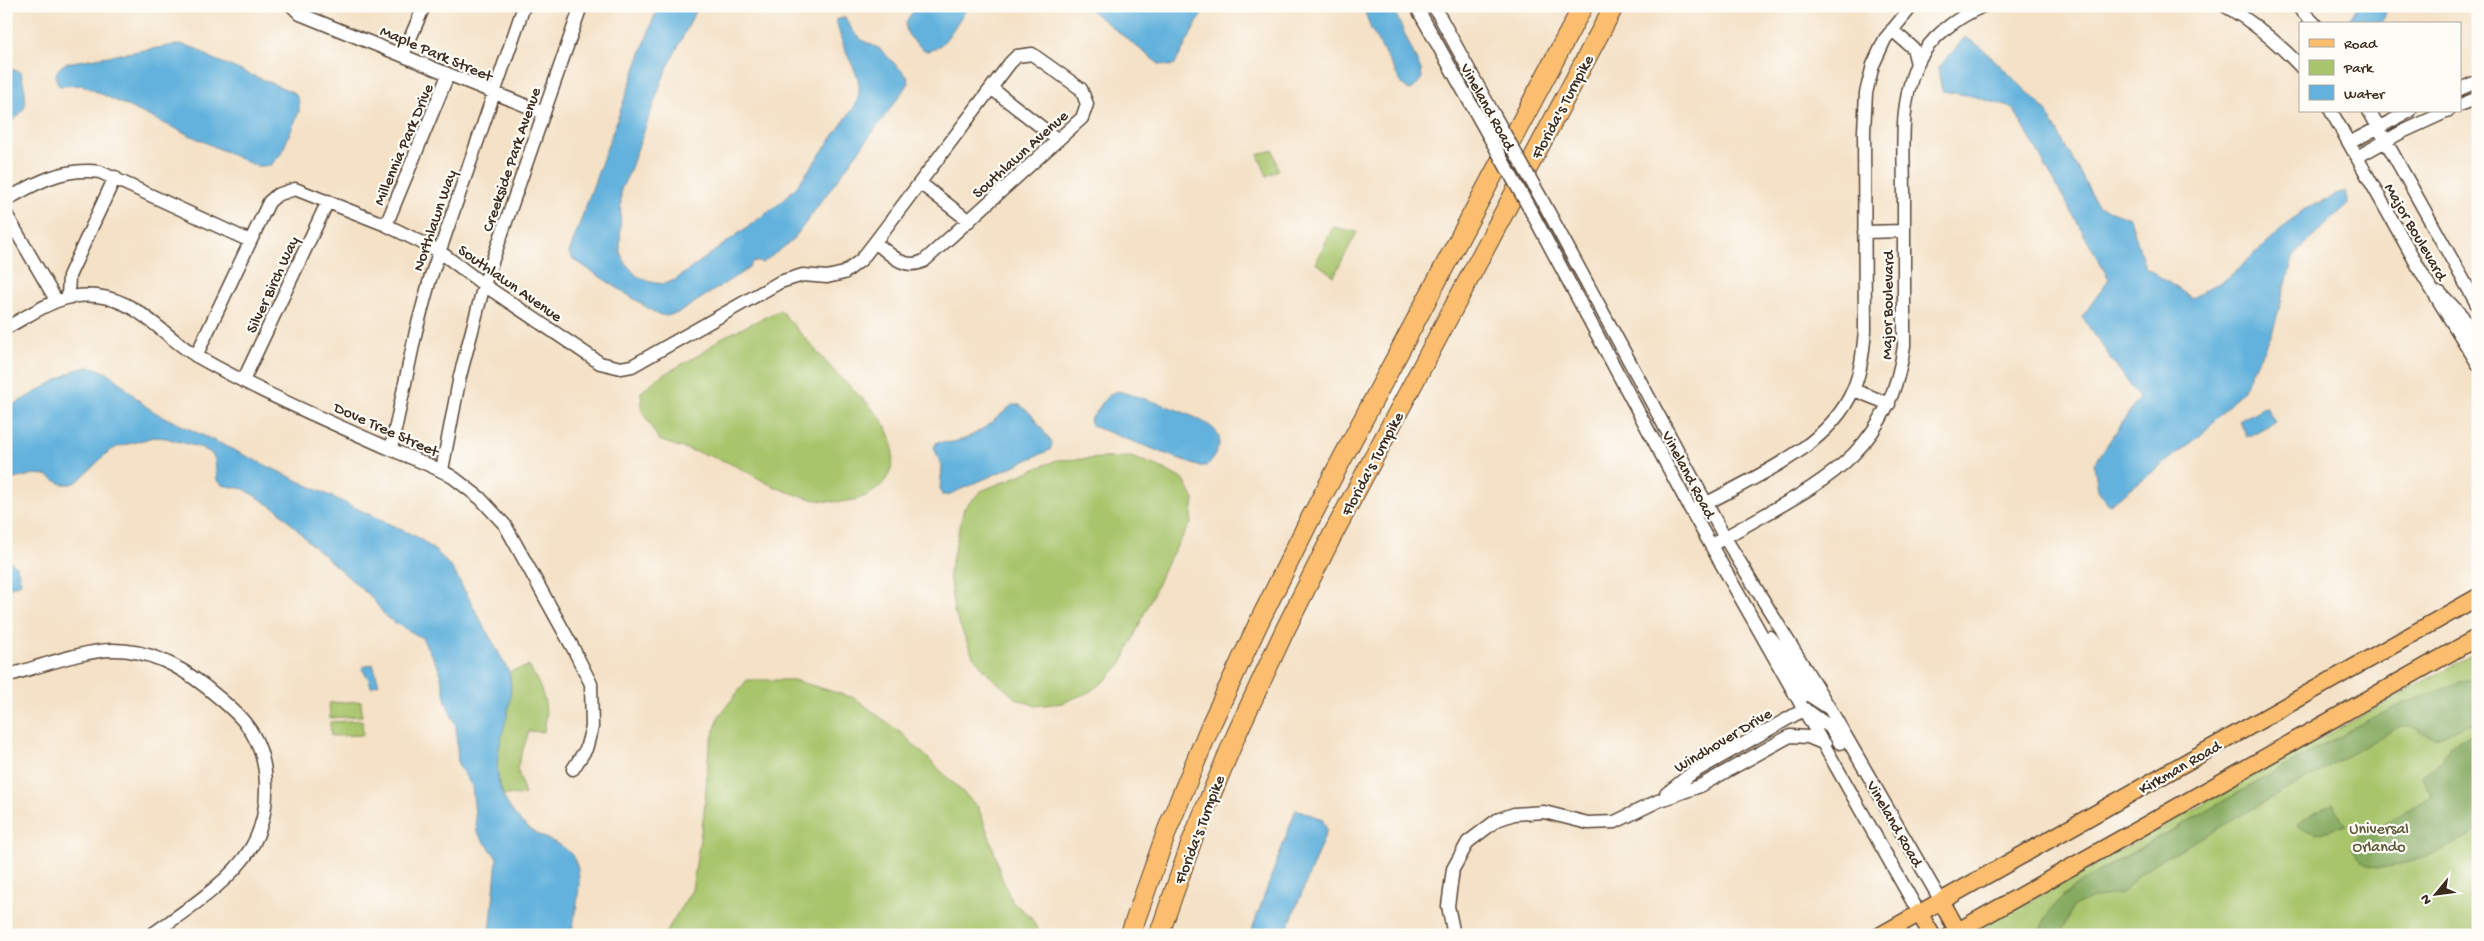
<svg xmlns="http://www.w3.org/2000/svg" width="2484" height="941" font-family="'Gochi Hand',sans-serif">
<rect width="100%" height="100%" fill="#fdfcf7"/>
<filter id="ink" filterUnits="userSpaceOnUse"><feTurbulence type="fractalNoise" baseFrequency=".02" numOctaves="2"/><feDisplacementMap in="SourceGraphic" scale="10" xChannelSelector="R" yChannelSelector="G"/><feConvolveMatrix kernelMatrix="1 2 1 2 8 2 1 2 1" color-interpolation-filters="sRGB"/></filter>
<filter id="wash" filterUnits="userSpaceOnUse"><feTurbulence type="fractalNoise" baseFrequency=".0096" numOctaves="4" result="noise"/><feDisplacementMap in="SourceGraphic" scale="20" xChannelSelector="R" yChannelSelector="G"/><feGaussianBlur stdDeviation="1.12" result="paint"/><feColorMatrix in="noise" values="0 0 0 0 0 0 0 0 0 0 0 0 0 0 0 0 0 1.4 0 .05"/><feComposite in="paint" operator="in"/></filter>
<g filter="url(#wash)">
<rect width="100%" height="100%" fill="#f4e1c6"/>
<path fill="#a8c56c" stroke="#727845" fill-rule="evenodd" d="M1273,150l5,20 -11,6 -9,-21z
M1333,227l24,5 -23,44 -18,-13z
M780,310c19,21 38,44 58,65 16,16 44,38 52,60 5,14 4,35 -6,47 -29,33 -78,18 -113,3 -15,-7 -29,-17 -44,-23 -22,-9 -46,-13 -68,-22l-17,-29 -1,-19 18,-15 40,-22 22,-17z
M1131,457l29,10 24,13 10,20 -3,23 -23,38 -46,102 -16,17 -17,12 -27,11 -26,3 -19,-7 -25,-21 -19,-22 -19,-44 -5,-39 15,-65 17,-17 76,-31z
M2478,651v284h-498l8,-11zM2438,691l-376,205 27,-19 275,-155z
M529,666c14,25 20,37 15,66l-15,-1 -12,37 8,27h-22c-5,-14 -8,-28 -6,-43 3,-28 19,-51 12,-80z
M747,680h46l62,18 50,38 73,71 14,37 9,32 11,26 19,15 9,18h-376l28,-45 12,-77 5,-65 10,-32z
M361,701l1,15 -32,2 -1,-15z
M362,720l1,15 -32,1 -1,-14z"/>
<path fill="#86aa60" stroke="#606a3f" d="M2478,677v47l-13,1 -28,13c-17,-2 -20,-18 -40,-10l-243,136 -16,11 -16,19 -27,3 -22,10 -13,28h-21c7,-28 28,-42 50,-58l275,-155 47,-22z
M2478,735v94c-20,17 -85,46 -110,36 -7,-4 -12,-10 -16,-17l2,-8 78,-44 -11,-21 21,-14 7,-15 19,-10z
M2333,803l13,22 -29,9 -19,-7 -1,-2 5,-5z"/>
<path fill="#63b2dd" stroke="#4f6e7e" d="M658,6h40l-34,69 -35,98 -8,16 -1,63 6,12 11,12 14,6 13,2 11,-4 104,-76 18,-18 58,-80c10,-23 0,-34 -10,-56 -4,-9 -6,-20 -9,-30l9,-3 7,13 10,10 18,9 27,27 2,7 -117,158 -30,22 -8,-2 -8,9 -68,43 -12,3 -9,-2 -84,-55 -4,-6z
M920,6h50c-14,13 -23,44 -44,45 -22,-16 -29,-27 -6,-45z
M1085,6h121l-31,58 -6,2 -10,-2z
M1363,6h29l29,64 1,8 -7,9 -6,3 -7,-6 -31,-55z
M2358,6h30l-6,18h-33v-4z
M1965,37l17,11 63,61 53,97 32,12 15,49 47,31 37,-21 74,-67 42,-19 3,13 -54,51 -22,79 -30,57 -42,45 -91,69 -11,-15 -4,-26 45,-66 -57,-81 27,-38 -96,-171 -41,-12 -30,-5 -4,-22z
M181,44l16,5 16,10 82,34 4,9v10l-18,42 -11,12h-14l-174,-81 -23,1c-6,-10 -3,-17 7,-23z
M6,68l15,4c5,27 12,37 -15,52z
M89,367c24,3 35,21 52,35 6,6 14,10 21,14l257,122 19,15 16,18 55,101c10,42 -25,80 -6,123 5,12 15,25 25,33 24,18 51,14 51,54 0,17 -5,36 -8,53h-81l7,-77 -20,-26 -5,-46 -14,-21 -2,-39 -10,-24 -6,-31 -18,-33 -35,-20 -15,-20 -60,-53 -34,-35 -34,-21 -22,-4 -5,-5 -2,-21 -4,-6 -9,-5 -36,-10 -12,-1 -37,10 -9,5 -31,30 -6,2h-9l-16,-9 -12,-1 -28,7v-72l69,-39z
M1118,391c21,6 90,25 100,43 5,10 -5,25 -11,32h-9l-106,-40 -2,-7c11,-9 13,-25 28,-28z
M1012,405h8l12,10 20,28 -2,7 -102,45h-6l-2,-5 2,-23 -8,-20 3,-5c29,5 54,-19 75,-37z
M2266,406l9,16 -28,15 -8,-16z
M6,558l11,9 4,16 -15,6z
M373,664l6,20 -8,3 -2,-8 -7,-10 1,-2z
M1296,809l26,10 5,11 -42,105h-35z"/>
</g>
<g filter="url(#ink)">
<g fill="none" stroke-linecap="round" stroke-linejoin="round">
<defs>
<path id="minor" d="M292,6l8,8 244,99
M1416,6l70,125
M1434,6l60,109
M2225,6c29,16 52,36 75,60
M2297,6l18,18
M1892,30l21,18 4,16
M403,55l21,-49
M991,88l67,52
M2460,89l18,-8
M2460,105l18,-7
M2331,111l93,166 54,87
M2369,111l109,195
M2349,143l61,-32
M2357,157l43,-24 48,-22
M920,183l49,38
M1541,198l184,340 105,171 111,192
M6,200c31,-18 58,-33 94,-28l150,69
M1532,213l160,299 227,401
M6,214l50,86
M386,225l62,-150
M1864,232l40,-1
M2440,293l22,23 16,28
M68,296l1,-20 46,-99
M6,328c31,-17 54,-36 91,-32 44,5 67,42 103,62 60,34 125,62 188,90 22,10 46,17 66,30l26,20 25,27 68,123 18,36 1,43 -6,22 -13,20
M196,356l73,-154 8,-7 18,-6 91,36 53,26 45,34 116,78 21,5 11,-2 148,-84 23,-7 24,2 17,-4 17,-13 14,-18 135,-179 7,-7 15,-2 49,35 6,15 -5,14 -158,143c-20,10 -34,-7 -49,-19
M243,381l85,-180
M1854,390l35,14
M391,449l25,-118 14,-52 94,-273
M442,470l18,-94 24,-91 97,-279
M1698,508c53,-30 130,-59 155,-118 8,-18 10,-39 12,-59l-1,-200 2,-38 7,-28 12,-26 27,-33
M1717,542c90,-54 171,-78 187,-196 0,-49 0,-99 0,-149 0,-43 -5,-90 12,-131 12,-28 40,-48 67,-60
M1770,637l11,13 26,44 20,13
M6,676c30,-8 77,-26 107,-26 36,0 65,15 93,37 13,11 28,22 39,36 27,33 27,89 6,125 -21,35 -68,64 -100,87
M1809,712l21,15 10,16
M1666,794l26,-21 113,-64
M1454,935l-6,-29 5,-37 15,-27 29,-22 17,-6 30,-2 44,11 27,-1 43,-21 42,-15 90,-50 18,1 17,7"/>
<path id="major" d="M1941,901l19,34
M1919,913l13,22
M1881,935l597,-338
M1951,935l527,-298"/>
<path id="highway" d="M1130,935l38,-107 44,-106 48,-102 48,-97 275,-517
M1159,935l34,-97 44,-105 47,-101 48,-96 282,-530"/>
</defs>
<use href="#minor" stroke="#574537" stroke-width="15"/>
<use href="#major" stroke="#574537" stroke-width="19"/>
<use href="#highway" stroke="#574537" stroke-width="21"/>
<use href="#minor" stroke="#fff" stroke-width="12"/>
<use href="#major" stroke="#fbbd6e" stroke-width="16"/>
<use href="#highway" stroke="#fbbd6e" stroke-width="19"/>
<defs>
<path id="minor-bridge" d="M1494,115l47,83
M1486,131l46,82"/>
</defs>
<use href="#minor-bridge" stroke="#574537" stroke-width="15" stroke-linecap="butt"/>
<use href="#minor-bridge" stroke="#fff" stroke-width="12"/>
</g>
</g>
<g text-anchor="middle" stroke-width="4.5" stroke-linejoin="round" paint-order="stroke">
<g font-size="16" fill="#3b2a1e" stroke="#fdfcf7">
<text transform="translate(437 52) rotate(23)" y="6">Maple Park Street</text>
<text transform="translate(1489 106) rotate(61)" y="6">Vineland Road</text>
<text transform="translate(1561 106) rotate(-62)" y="6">Florida's Turnpike</text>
<text transform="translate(402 144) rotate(-67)" y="6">Millennia Park Drive</text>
<text transform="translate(1019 153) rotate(-42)" y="6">Southlawn Avenue</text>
<text transform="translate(510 159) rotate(-71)" y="6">Creekside Park Avenue</text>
<text transform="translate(433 220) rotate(-71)" y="6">Northlawn Way</text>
<text transform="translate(2417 231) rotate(60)" y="6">Major Boulevard</text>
<text transform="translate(511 282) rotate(35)" y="6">Southlawn Avenue</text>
<text transform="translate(271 284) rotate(-65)" y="6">Silver Birch Way</text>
<text transform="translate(1886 305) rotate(-89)" y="6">Major Boulevard</text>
<text transform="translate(387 428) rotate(24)" y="6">Dove Tree Street</text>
<text transform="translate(1371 463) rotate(-62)" y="6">Florida's Turnpike</text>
<text transform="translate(1690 474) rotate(62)" y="6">Vineland Road</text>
<text transform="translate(1722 739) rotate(-31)" y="6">Windhover Drive</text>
<text transform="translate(2179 766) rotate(-30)" y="6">Kirkman Road</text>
<text transform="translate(1896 823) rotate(60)" y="6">Vineland Road</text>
<text transform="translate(1198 829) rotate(-69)" y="6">Florida's Turnpike</text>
</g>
<g font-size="16" fill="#5c5835" stroke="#fdfcf7">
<text x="2379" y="833">Universal<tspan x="2379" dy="18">Orlando</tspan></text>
</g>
</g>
<rect width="2484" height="941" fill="none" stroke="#fdfcf7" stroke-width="25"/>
<rect x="2299" y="22" width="162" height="90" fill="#fdfcf7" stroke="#afa8a0"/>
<rect x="2309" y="39" width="25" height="8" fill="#fbbd6e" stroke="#afa8a0"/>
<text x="2344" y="48" font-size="15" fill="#3b2a1e">Road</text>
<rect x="2309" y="60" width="25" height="15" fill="#a8c56c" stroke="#afa8a0"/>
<text x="2344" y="72" font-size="15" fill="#3b2a1e">Park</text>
<rect x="2309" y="85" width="25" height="15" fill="#63b2dd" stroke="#afa8a0"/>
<text x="2344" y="98" font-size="15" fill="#3b2a1e">Water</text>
<g transform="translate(2436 894) rotate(241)" stroke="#fdfcf7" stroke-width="4" paint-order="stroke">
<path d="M0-4L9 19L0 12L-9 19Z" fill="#3b2a1e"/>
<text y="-8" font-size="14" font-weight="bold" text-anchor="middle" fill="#3b2a1e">N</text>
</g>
</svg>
